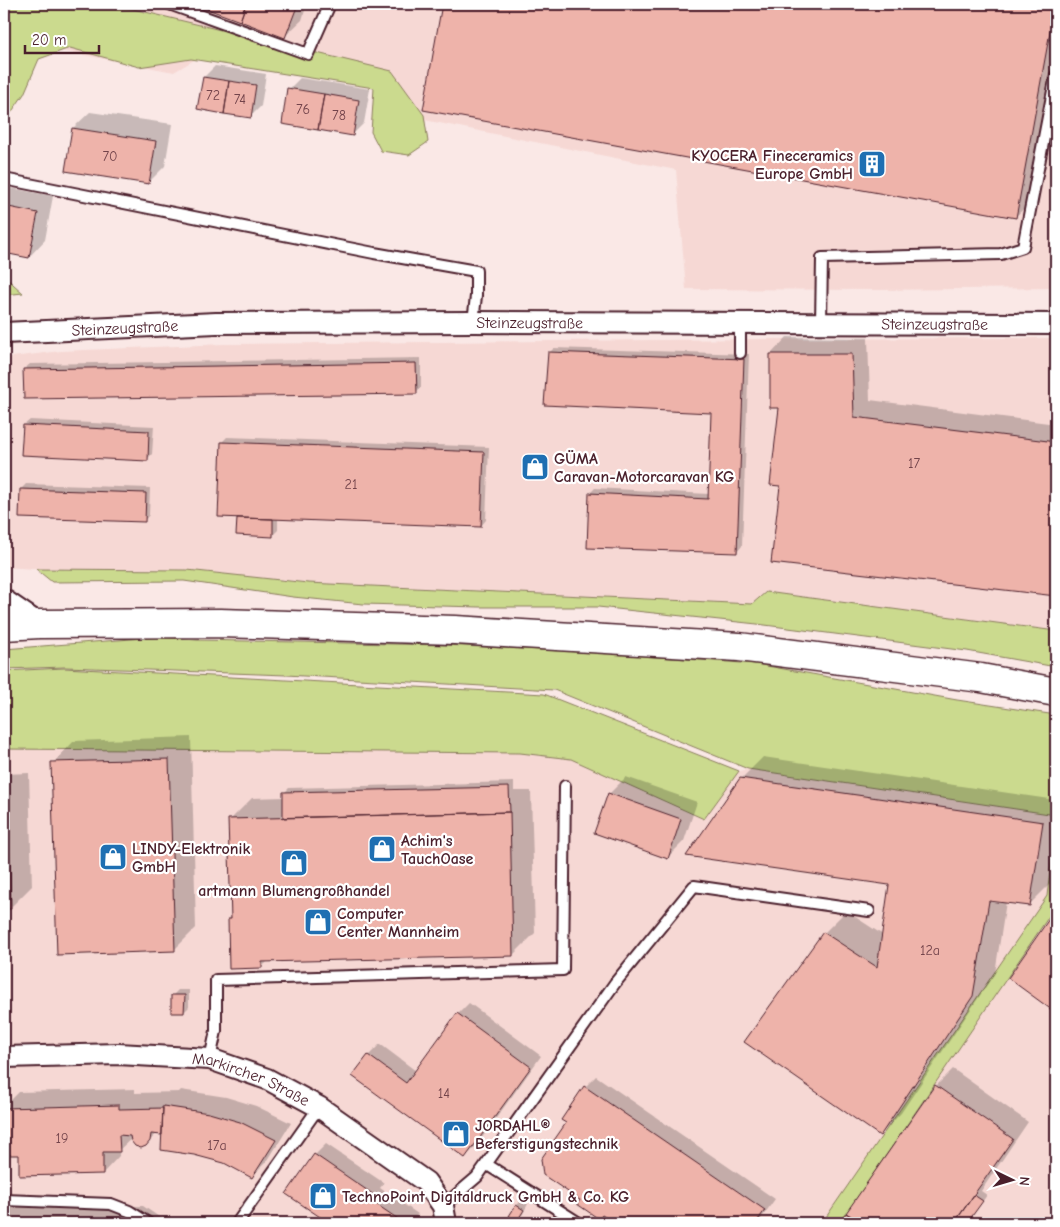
<svg xmlns="http://www.w3.org/2000/svg" width="1060" height="1227" font-family="'Comic Neue',sans-serif">
<rect width="100%" height="100%" fill="#fae8e6"/>
<filter id="ink" filterUnits="userSpaceOnUse"><feTurbulence type="fractalNoise" baseFrequency=".02" numOctaves="2"/><feDisplacementMap in="SourceGraphic" scale="10" xChannelSelector="R" yChannelSelector="G"/><feConvolveMatrix kernelMatrix="1 2 1 2 8 2 1 2 1" color-interpolation-filters="sRGB"/></filter>
<g filter="url(#ink)">
<path fill="#f6d8d4" d="M4,4h1052v284l-180,2 -190,-1 -10,-119 -277,-55 4,-19 -170,-59 -59,35 -170,-32z
M1056,338v293l-290,-39 -13,12 -445,-21 -121,-13 -151,-1 -32,-2v-209l57,-7 163,-7 539,-5z
M4,749l516,4 51,6 132,60 36,-48 9,-2 308,46v408h-1052z"/>
<path fill="#cbda8e" stroke="#8a7c5c" d="M4,4h108l280,67 32,44 4,27 -19,13 -28,-4 -10,-19 3,-44 -183,-29 -52,8 -69,-19 -31,11 -15,35 -20,29z
M4,276l19,17 -19,2z
M36,569l151,1 121,13 444,21 14,-12 290,39v36l-89,-16 -210,-27 -159,-17h-118l-117,-3 -70,-7 -109,-16 -132,1z
M157,637l40,3 247,5 158,8 154,11 201,36 99,15v100l-308,-46 -194,-79 -268,-15 -221,-8 -61,2v-20z
M64,668l480,26 195,77 -35,48 -133,-60 -51,-6 -516,-4v-78z
M1056,821v85l-216,317h-18l225,-327z"/>
<path fill="#0003" d="M197,4h110l-5,16 -17,16z
M443,4h613v63l-24,134 -17,16 -591,-108z
M215,66l51,8 -5,32 -11,11 -46,-40z
M300,78l70,11 -6,34 -11,11 -64,-45z
M90,112l82,12 -7,42 -16,16 -76,-54z
M4,187l49,9 -8,44 -16,17 -25,-5z
M787,337l81,1 2,62 186,24v171l-283,-33 9,-77 -2,-78 -9,-53z
M554,348l195,6 -7,192 -5,6 -147,-59 5,-5 114,6 3,-82 -163,-59z
M421,358v29l-5,5 -392,-23 6,-5z
M30,420l124,6 -2,28 -5,5 -123,-34z
M227,437l262,10 -3,73 -5,6 -203,-8v12l-6,6 -34,-2v-18l-16,-74z
M26,484l124,4 -1,27 -5,6 -123,-32z
M191,737l5,191 -22,22 -121,-187 21,-22z
M763,757l293,43v49l-5,34 -22,22 -23,-3 -11,71 -94,140 -21,22 -56,-202 22,-22 37,24 8,-51 -150,-105z
M29,773l3,113 -22,22h-6v-134z
M626,777l71,25 -13,39 -16,16 -59,-63z
M514,782v9h17l4,142 -22,22 -245,6 -6,6 -33,-48 3,-3 -2,-96 22,-22 32,-1v-4l5,-5z
M1056,911v100l-46,-33z
M178,990h11v17l-5,5 -11,-17z
M469,1003l72,53 -65,90 -11,11 -111,-81 15,-21 11,-11 36,27 42,-57z
M953,1069l75,53 -47,69 6,4 -18,26 -2,2h-127l96,-137z
M596,1076l179,123 -17,24h-142l-35,-24 -14,-76 18,-36z
M135,1089v4l44,-1 2,-2 45,7 30,9 35,17 -23,37 -16,16 -28,-14 -30,-9 -31,-20h-6l-11,12 -14,-7 -13,12v6l-16,17 -83,-20 -16,1v-47l15,-15z
M326,1144l58,39 -4,5 38,26 -7,9h-80l-43,-29 27,-39z
M522,1200l6,4 -6,11 -6,5 -6,-4 7,-11z
M7,1206h136l25,17h-164v-15z"/>
<path fill="#eeb3aa" stroke="#4a1f2b" d="M194,4h52l-6,17z
M246,4h52l-13,34 -45,-17z
M442,4h613l-39,214 -593,-108z
M203,77l26,4 -5,33 -27,-5z
M229,81l27,4 -5,33 -27,-4z
M287,88l37,6 -6,36 -36,-6z
M324,94l35,6 -6,36 -35,-6z
M72,128l84,13 -7,43 -84,-13z
M4,206l34,7 -9,45 -25,-5z
M548,352l196,7 -7,194 -150,-5 2,-55 119,6 3,-86 -167,-8z
M770,354h82l2,63 202,25v154l-285,-33 9,-77 -10,-1 9,-77h-9z
M416,363l1,31 -393,5 -1,-30z
M23,425l126,6 -1,30 -127,-6z
M221,442l263,10 -3,75 -263,-10z
M20,489l126,4 -1,29 -126,-4z
M237,518l36,1v18l-37,-2z
M169,759l6,192 -118,4 -6,-193z
M740,778l303,44 -13,84 -41,-5 -16,95 -93,140 -136,-94 79,-110 54,35 12,-82 -203,-29z
M509,787l1,25 -227,6v-26z
M608,793l73,26 -13,40 -74,-26z
M4,794h4l3,115h-7z
M510,812l3,144 -251,6v6l-33,1 -1,-50h3l-3,-100z
M1056,909v104l-48,-35z
M171,995h14l-1,18h-13z
M457,1013l74,54 -66,91 -113,-82 16,-21 38,28z
M935,1085l78,54 -59,84h-92l-16,-10z
M584,1086l181,124 -9,13h-142l-12,-8 -3,4 -22,-15 3,-4 -37,-25 -2,-16 25,-36 -5,-3z
M119,1105v4l44,-1 -1,27 -11,-1 -1,7 -4,5 -5,2 -6,-2 -4,-5 -1,-5 -11,-1 1,17h-17v22l-84,2v-21h-15v-47z
M163,1106l46,7 31,9 36,18 -24,38 -28,-15 -30,-8 -33,-5z
M314,1154l60,41 -4,5 34,23h-75l-43,-29z
M974,1195l9,6 -16,22h-10l-2,-1z
M516,1205l8,5 -7,11 -8,-5z
M846,1213l16,10h-23z"/>
<g fill="none" stroke-linecap="round" stroke-linejoin="round">
<defs>
<path id="lane" d="M169,4l139,50 22,-50
M4,179l370,74 102,18v25l-3,26
M821,323l1,-65 179,-4 22,-7 33,-172
M740,353v-31
M210,1059l6,-28v-51l347,-10 2,-184
M486,1164l93,59
M4,1200l107,4 18,7 19,12
M443,1206l34,-29 138,-194 79,-97 175,25
M237,1223l82,-116"/>
<g id="street">
<path id="s1" d="M4,333l212,-10 257,-1 583,2"/>
<path d="M4,600l35,24"/>
<path id="s2" d="M4,1057l114,-3 92,5 57,20 52,28 107,75 17,24 3,17"/>
</g>
<path id="secondary" d="M4,626l35,-2 181,-1 235,7 284,17 242,31 75,14"/>
</defs>
<use href="#lane" stroke="#4a1f2b" stroke-width="14"/>
<use href="#street" stroke="#4a1f2b" stroke-width="24"/>
<use href="#secondary" stroke="#4a1f2b" stroke-width="31"/>
<use href="#lane" stroke="#fff" stroke-width="10"/>
<use href="#street" stroke="#fff" stroke-width="20"/>
<use href="#secondary" stroke="#fff" stroke-width="28"/>
</g>
</g>
<defs>
<symbol id="building-square" viewBox="-11 -11 22 22"><rect x="-9" y="-9" width="18" height="18" rx="4" fill="#1f6fb2" stroke="#fff"/><path d="M-4-6H4V6H1V3H-1V6H-4ZM-2.5-4.3h1.7v1.8h-1.7ZM.8-4.3h1.7v1.8H.8ZM-2.5-1h1.7V.8h-1.7ZM.8-1h1.7V.8H.8Z" fill="#fff"/></symbol>
<symbol id="shop-square" viewBox="-11 -11 22 22"><rect x="-9" y="-9" width="18" height="18" rx="4" fill="#1f6fb2" stroke="#fff"/><path d="M-5-2.5h2.3a2.7 3.5 0 0 1 5.4 0H5L5.5 6h-11ZM-1.5-2.5h3a1.5 2.3 0 0 0-3 0Z" fill="#fff"/></symbol>
</defs>
<g fill-rule="evenodd">
<use href="#building-square" x="856" y="148" width="32" height="32"/>
<use href="#shop-square" x="519" y="451" width="32" height="32"/>
<use href="#shop-square" x="366" y="833" width="32" height="32"/>
<use href="#shop-square" x="97" y="841" width="32" height="32"/>
<use href="#shop-square" x="278" y="847" width="32" height="32"/>
<use href="#shop-square" x="302" y="906" width="32" height="32"/>
<use href="#shop-square" x="440" y="1118" width="32" height="32"/>
<use href="#shop-square" x="307" y="1180" width="32" height="32"/>
</g>
<g text-anchor="middle" stroke-width="4.5" stroke-linejoin="round" paint-order="stroke">
<g font-size="14" fill="#73444b">
<text x="213" y="100">72</text>
<text x="240" y="104">74</text>
<text x="303" y="114">76</text>
<text x="339" y="120">78</text>
<text x="110" y="161">70</text>
<text x="914" y="468">17</text>
<text x="351" y="489">21</text>
<text x="930" y="955">12a</text>
<text x="444" y="1098">14</text>
<text x="62" y="1143">19</text>
<text x="217" y="1150">17a</text>
</g>
<g font-size="16" font-weight="bold" fill="#4a1f2b" stroke="#fff" text-anchor="start">
<text x="853" y="161" text-anchor="end">KYOCERA Fineceramics<tspan x="853" dy="18">Europe GmbH</tspan></text>
<text x="554" y="464">GÜMA<tspan x="554" dy="18">Caravan-Motorcaravan KG</tspan></text>
<text x="401" y="846">Achim's<tspan x="401" dy="18">TauchOase</tspan></text>
<text x="132" y="854">LINDY-Elektronik<tspan x="132" dy="18">GmbH</tspan></text>
<text x="294" y="896" text-anchor="middle">artmann Blumengroßhandel</text>
<text x="337" y="919">Computer<tspan x="337" dy="18">Center Mannheim</tspan></text>
<text x="475" y="1131">JORDAHL®<tspan x="475" dy="18">Beferstigungstechnik</tspan></text>
<text x="342" y="1202">TechnoPoint Digitaldruck GmbH &amp; Co. KG</text>
</g>
<g font-size="16" fill="#4a1f2b" stroke="#fff">
<text dy="6" stroke="none"><textPath href="#s1" startOffset="526">Steinzeugstraße</textPath></text>
<text dy="6" stroke="none"><textPath href="#s1" startOffset="931">Steinzeugstraße</textPath></text>
<text dy="6" stroke="none"><textPath href="#s1" startOffset="121">Steinzeugstraße</textPath></text>
<text dy="6" stroke="none"><textPath href="#s2" startOffset="251">Markircher Straße</textPath></text>
</g>
</g>
<rect width="1060" height="1227" fill="none" stroke="#fff" stroke-width="20"/>
<rect x="10" y="10" width="1040" height="1207" fill="none" stroke="#4a1f2b" stroke-width="2" filter="url(#ink)"/>
<g transform="translate(1012 1180) rotate(95)" stroke="#ffffff" stroke-width="4" paint-order="stroke">
<path d="M0-4L9 19L0 12L-9 19Z" fill="#4a1f2b"/>
<text y="-8" font-size="14" font-weight="bold" text-anchor="middle" fill="#4a1f2b">N</text>
</g>
<path d="M25 45v8h74v-8" fill="none" stroke="#4a1f2b" stroke-width="2.5"/>
<text x="32" y="45" font-size="15" fill="#4a1f2b" stroke="#ffffff" stroke-width="4" paint-order="stroke">20 m</text>
</svg>
